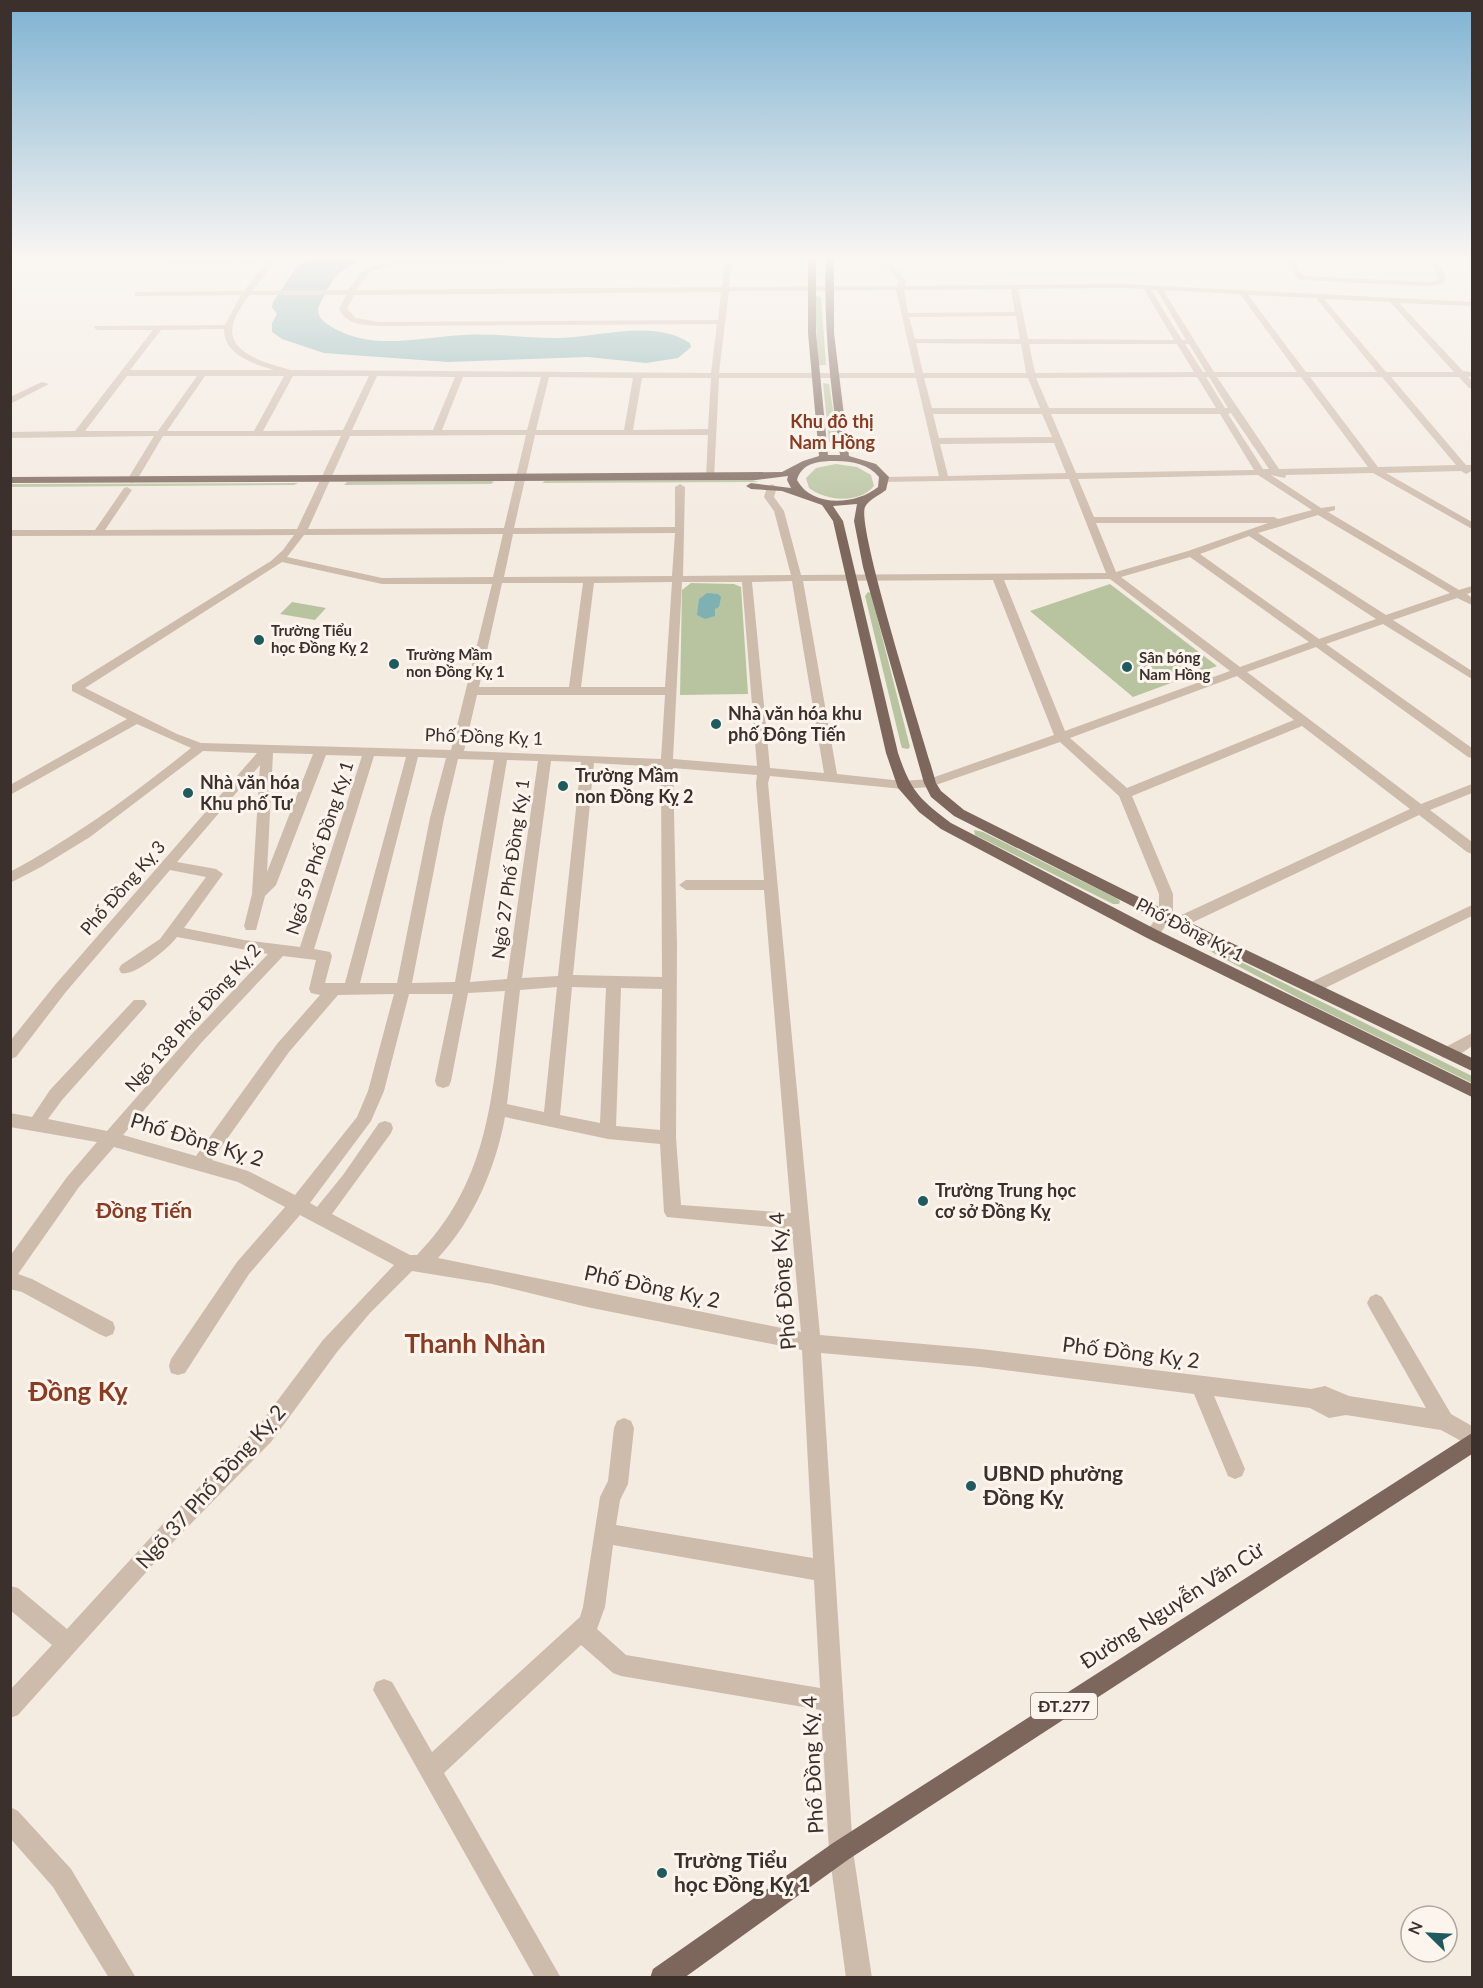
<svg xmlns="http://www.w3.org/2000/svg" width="1483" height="1988" font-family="Lato,sans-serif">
<rect width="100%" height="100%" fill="#f4ebe1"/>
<path fill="#b8c4a0" d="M817,296l4,1 5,68h-8l-3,-67z
M823,383l6,1 9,57 -2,2 -7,-1z
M836,464l21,3 14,8 3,11c-15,18 -48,15 -65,2l-3,-10 10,-10z
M753,480l5,2 -216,1 3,-2z
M347,482l144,-1 3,1 -3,2 -147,1z
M298,483l-4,2 -284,2 1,-3z
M691,583l43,1 7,3 7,107 -68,1 2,-105z
M1110,584l107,82 -84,31 -103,-86z
M868,592l3,1 39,154 -2,2 -6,-1 -1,-3 -36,-149z
M292,602l34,6 -11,12 -35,-6z
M974,830l9,2 133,66 4,3 -1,3h-6l-138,-69z
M1211,947l261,129v7l-164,-80 -93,-49 -6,-4z"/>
<path fill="#7fb0b2" d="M312,258h59c-33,8 -39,22 -53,50 0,10 5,13 12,18 43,26 87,11 134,9 30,-2 61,3 91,3 42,0 97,-20 135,5l1,4 -13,11 -32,5 -58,-6 -140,5 -124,-9 -42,-14 -10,-7v-9l5,-9 -5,-7 1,-5 24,-36z
M707,593l11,1 3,3 -2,10 -4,2v7l-10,3 -8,-4 2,-16z"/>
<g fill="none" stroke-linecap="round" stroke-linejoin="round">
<path fill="#cdbbac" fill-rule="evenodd" d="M278,258l-26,33 96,-1 16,-21 33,-9 336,-2 -4,29 168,-1 1,-6 -19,-22h7l20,22 -1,6 218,-2 349,18v4l-73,-3 64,68 9,1v4l-4,1 4,4v7h-3l-10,-11h-68l75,88h6v6l-6,3 -5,-3 -75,2 86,49v7l-99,-56 -87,2 -1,3 -14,-3 50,33 14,-2v4l-7,2 131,78 13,-4v6l-5,2 5,4v7l-15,-7 -64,22 79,51v8l-89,-55 -57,20 146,104v10l-4,-1 -152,-110 -69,25 174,132 51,-20v9l-42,17 42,32v12l-5,-2 -48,-37 -234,111h-10l-2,-4 2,-4 235,-109 -108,-83 -170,70 41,98v21l-16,23 -5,1 -7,-5 14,-20v-20l-40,-98 -59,-54 -130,45 -27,2 -133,-13 -2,7 52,552 161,14 330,40 14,-3 24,10 77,12 -56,-99 -3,-6 3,-6 6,-3 6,3 69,117 21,12v21l-31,-17 -95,-15 -17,3 -19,-10 -96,-12 31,73 -3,7 -7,3 -7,-3 -34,-82 -213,-27 -160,-14 32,498 19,127h-26l-17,-127 -8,-141 -200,-34 -8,-3 -32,-28 -137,128 117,205h-26l-162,-288 3,-8 8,-3 8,3 40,70 148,-135 3,-10 17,-110 8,-16 6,-53 3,-7 7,-3 7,3 3,7 -6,56 -8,16 -4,25 197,33 -11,-208 -215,-43 -95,-23 -80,-13 -42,42 -33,39 -66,90 -95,97 -158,176 -8,3v-28l42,-45 -42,-35v-24l8,2 49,41 95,-104 95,-97 66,-88 71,-75 -94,-50 -51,59 -64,99 -7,2 -7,-2 -2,-7 2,-7 66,-97 48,-55 -47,-25 -124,-35 -35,40 -61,87 14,5 81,43 2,6 -2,6 -7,3 -7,-3 -77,-42 -12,-3v-33l57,-79 30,-35 -87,-15v-14l22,4 18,-27 84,-90h10l3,4 -3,4 -82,92 -14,19 59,12 84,-96 77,-81 -91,-17c-8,11 -43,40 -56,36l-2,-4 2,-4 39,-26 46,-62 -36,-7 -105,123 -49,64 -6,2v-18l45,-56 202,-232 -54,-2 -113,86 -49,30 -31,16v-11c65,-35 124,-78 181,-124l-54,-24 -127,71v-10l117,-66 -55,-28v-6l199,-124 12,-11 11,-15 -284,1v-6h85l29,-42 3,-1 5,3 -27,40 192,-1 44,-93h-178l-26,44 -5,3 -5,-3 27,-44 -144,2v-6l65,-1 78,-101h-55l-4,-2 1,-2 130,-1 16,-30 -103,1h-3v-4l109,-1 21,-28 -99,1 -3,-4zM725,262l-3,25 -366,3 14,-18 27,-8zM1123,288l21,1 30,51 -146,-1 -10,-50zM1011,289l4,23 -107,1 -4,-23zM896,290l19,83h-196l10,-82zM1151,290h6l29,50h-4zM1163,290l77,4 57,78h-83zM721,292l-3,28 -339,2 -23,-4 -9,-9 7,-14zM249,295h97l-7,14c8,16 24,16 40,17l338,-2 -6,49 -420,-3c-21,-6 -65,-16 -58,-45 2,-11 10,-20 16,-30zM1248,295l68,3 61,74h-71zM1324,299l66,3 64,70h-68zM1016,316l4,23h-105l-6,-22zM224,329c0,26 30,35 50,41h-144l31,-40zM916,343l105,1 5,29h-103zM1029,344h148l17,28 -159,1zM1185,344h4l17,28h-3zM127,376h70l-39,55h-73zM205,376h79l-30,55h-87zM293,376h76l-26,54 -80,1zM377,376l78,1 -22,53h-81zM463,377h78l-14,53h-85zM549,377l84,1 -9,52h-88zM1197,377l19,31h-167l-13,-30zM1206,377h3l19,31h-3zM1217,377h84l67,90 -89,2zM1310,377h72l74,88 -78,2zM642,378h69l-3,51 -75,1zM719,378h197l23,98 -55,1 -5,3 2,2 188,-3 37,94 -305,2 -17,-64 -10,-14 3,-10 -5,-3 -5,3 -3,10 10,14 17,64 -108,1 2,-89 -5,-3 -5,3v40l-161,1 21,-93h173l-2,42 8,2zM924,378h104l12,30h-108zM1231,413l38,56h-6l-35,-55zM933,414h109l10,23 -113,1zM1051,414h169l34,56 -178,3zM526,435l-22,93 -196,1 42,-93zM1054,443l12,30 -118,3 -8,-32zM1258,475l54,35 -34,9 -4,-2h-180l-16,-38zM1318,515l132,78 -64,22 -128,-82zM1096,523h172l-80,28 -72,21zM675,533l-3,43 -168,1 9,-43zM503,534l-10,43 -111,1 -95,-21 17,-22zM1249,536l127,83 -57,20 -119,-85zM1190,557l119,85 -69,25 -119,-90zM282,562l100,22h110l-41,166 -250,-7 -24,-9 -92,-46zM1110,579l120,92 -165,60 -61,-151zM993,580l61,155 -125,44 -26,2 -66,-7 -34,-193zM792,581l32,192 -54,-5 -18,-186zM672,582l-7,105h-84l13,-104zM682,582h60l15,184 -84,-7zM502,583h81l-14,104h-90zM1237,676l57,44 -167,68 -57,-50zM477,695h188l-4,64 -197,-8zM273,753l40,1 -46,118zM326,755l36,1 -62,191 -56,-7 -60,-12 39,-54 -7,-5 -39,-7 83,-97 -8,129 -8,32 2,4h10l9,-34 11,-11zM374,756l32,1 -61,226h-20l7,-27 -2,-4 -16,-3zM418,757l28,1 -16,60 -33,165h-37zM458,759l36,1 -39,222 -43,1 32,-165zM507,760l31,1 -31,218 -37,3zM551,761l30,1 -23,214 -36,2zM594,763l67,4 1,210 -89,-2zM673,768l84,7 -1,8 8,97h-78l-7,5 7,5h78l27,323 -110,-8 -5,-67 1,-192zM283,956l33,4 -7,29 2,4 9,2 -43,49 -81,112 -73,-21 78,-92zM557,987l-13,125 -37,-8 13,-114zM572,987l34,1 -6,135 -40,-8zM621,988l41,1 -2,141 -44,-4zM505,991c-13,99 -13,187 -88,264h-7l-78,-41 59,-81 2,-5 -2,-5 -6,-2 -6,2 -36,52 -26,32 -7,-4 61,-82 13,-30 25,-97h44l-18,87 2,5 6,2 6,-2 2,-5 17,-88zM394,994l-26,97 -11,26 -62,78 -47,-24 -36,-11 77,-108 49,-57zM505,1117l103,22 52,5 4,68 3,5 125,12 9,103 -363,-74c35,-37 58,-91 67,-141zM613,1545l201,35 6,108 -194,-33 -29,-26 8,-22z
M1287,258h7l9,18 125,6 9,-2 1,-4 -10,-18h7l11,18 -3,8 -15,2 -128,-6 -4,-2z
M42,382l7,2 -39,20v-7z
M1472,905v11l-155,76h-10l-2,-4 2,-4z
M1472,1033v13c-9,6 -19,15 -30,11l-2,-4 2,-4z
M10,1807l8,4 53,58 65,109h-27l-56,-91 -43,-49z"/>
<path fill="#7d675c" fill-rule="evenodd" d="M808,258h8v75l12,122h12c-9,-65 -17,-130 -14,-197h8v75l15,123 27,8 13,13 -3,13c-6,5 -17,9 -21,17 -9,21 61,239 71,276l5,8 23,19 251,125 257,123v13l-267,-128 -251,-127 -23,-19 -7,-14 -61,-216 -9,-46 3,-17 -24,2 10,15 55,232c13,38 21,46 53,70l206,107 315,154v13l-325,-159 -206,-109 -22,-17 -21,-24 -12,-35 -53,-232 -11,-16 -40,-14 -31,-2 -5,-3 5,-3 40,5 -4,-8 1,-4 -32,4 -746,3v-6l772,-5 21,-11 16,-5 -11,-123zM836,461c17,0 32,3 43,16l-1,10c-22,18 -66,21 -81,-7 5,-18 23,-19 39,-19z
M1472,1433v21l-623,405 -165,119h-34l3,-9 180,-126z"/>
</g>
<linearGradient id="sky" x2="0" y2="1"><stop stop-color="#7eb2d2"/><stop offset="0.48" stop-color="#faf6f2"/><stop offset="1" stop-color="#faf6f2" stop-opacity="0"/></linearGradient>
<rect width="1483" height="537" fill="url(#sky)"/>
<g fill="#1f5a5e" stroke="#fbf5ee" stroke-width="2">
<circle cx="259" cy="640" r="6"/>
<circle cx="394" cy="664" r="6"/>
<circle cx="1127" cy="667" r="6"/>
<circle cx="716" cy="724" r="6"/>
<circle cx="563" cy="786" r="6"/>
<circle cx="188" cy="793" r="6"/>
<circle cx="923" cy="1201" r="6"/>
<circle cx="971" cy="1486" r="6"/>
<circle cx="662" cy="1873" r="6"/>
</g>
<g text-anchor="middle" stroke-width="6" stroke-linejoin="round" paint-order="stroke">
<g font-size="15" font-weight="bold" fill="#3b302b" stroke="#fbf5ee" text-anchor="start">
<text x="271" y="636">Trường Tiểu<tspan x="271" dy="17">học Đồng Kỵ 2</tspan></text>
<text x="406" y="660">Trường Mầm<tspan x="406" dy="17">non Đồng Kỵ 1</tspan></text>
<text x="1139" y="663">Sân bóng<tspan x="1139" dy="17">Nam Hồng</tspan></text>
</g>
<rect fill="#fbf5ee" stroke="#756b66" stroke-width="1.5" x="1031" y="1693" width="66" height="26" rx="4.5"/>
<g font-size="16" font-weight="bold" fill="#3b302b">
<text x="1064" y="1712">ĐT.277</text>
</g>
<g font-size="18" font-weight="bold" fill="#8c3b22" stroke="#fbf5ee">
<text x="832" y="428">Khu đô thị<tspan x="832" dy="21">Nam Hồng</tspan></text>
</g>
<g font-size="18" font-weight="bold" fill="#3b302b" stroke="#fbf5ee" text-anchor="start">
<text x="728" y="720">Nhà văn hóa khu<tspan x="728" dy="21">phố Đông Tiến</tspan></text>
<text x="575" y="782">Trường Mầm<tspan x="575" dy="21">non Đồng Kỵ 2</tspan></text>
<text x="200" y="789">Nhà văn hóa<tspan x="200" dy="21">Khu phố Tư</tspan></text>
<text x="935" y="1197">Trường Trung học<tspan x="935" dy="21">cơ sở Đồng Kỵ</tspan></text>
</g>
<g font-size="18" fill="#3b302b" stroke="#fbf5ee">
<text transform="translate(484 737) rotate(2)" y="6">Phố Đồng Kỵ 1</text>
<text transform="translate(320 848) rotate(-72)" y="6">Ngõ 59 Phố Đồng Kỵ 1</text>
<text transform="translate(511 869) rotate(-82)" y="6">Ngõ 27 Phố Đồng Kỵ 1</text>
<text transform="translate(123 888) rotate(-49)" y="6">Phố Đồng Kỵ 3</text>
<text transform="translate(1190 930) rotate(27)" y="6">Phố Đồng Kỵ 1</text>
<text transform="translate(193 1018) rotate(-48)" y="6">Ngõ 138 Phố Đồng Kỵ 2</text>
</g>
<g font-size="21" fill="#3b302b" stroke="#fbf5ee">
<text transform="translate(197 1140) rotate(17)" y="7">Phố Đồng Kỵ 2</text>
<text transform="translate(783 1281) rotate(-95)" y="7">Phố Đồng Kỵ 4</text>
<text transform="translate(652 1287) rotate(12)" y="7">Phố Đồng Kỵ 2</text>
<text transform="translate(1131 1353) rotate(7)" y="7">Phố Đồng Kỵ 2</text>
<text transform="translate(211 1487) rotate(-48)" y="7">Ngõ 37 Phố Đồng Kỵ 2</text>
<text transform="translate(1172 1606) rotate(-33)" y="7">Đường Nguyễn Văn Cừ</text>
<text transform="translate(813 1765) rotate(-93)" y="7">Phố Đồng Kỵ 4</text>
</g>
<g font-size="21" font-weight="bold" fill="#8c3b22" stroke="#fbf5ee">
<text x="144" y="1218">Đồng Tiến</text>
</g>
<g font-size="21" font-weight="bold" fill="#3b302b" stroke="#fbf5ee" text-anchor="start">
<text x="983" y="1481">UBND phường<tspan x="983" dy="24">Đồng Kỵ</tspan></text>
<text x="674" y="1868">Trường Tiểu<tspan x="674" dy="24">học Đồng Kỵ 1</tspan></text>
</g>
<g font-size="26" font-weight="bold" fill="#8c3b22" stroke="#fbf5ee">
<text x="475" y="1353">Thanh Nhàn</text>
<text x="78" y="1401">Đồng Kỵ</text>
</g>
</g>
<rect width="1483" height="1988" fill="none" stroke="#3b302b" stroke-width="24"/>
<g transform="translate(1429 1934) rotate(294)"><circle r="28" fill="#fbf5ee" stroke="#aea6a0" stroke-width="1.5"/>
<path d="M0-4.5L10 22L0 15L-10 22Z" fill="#1f5a5e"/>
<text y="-9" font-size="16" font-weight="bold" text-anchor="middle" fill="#3b302b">N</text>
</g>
</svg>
